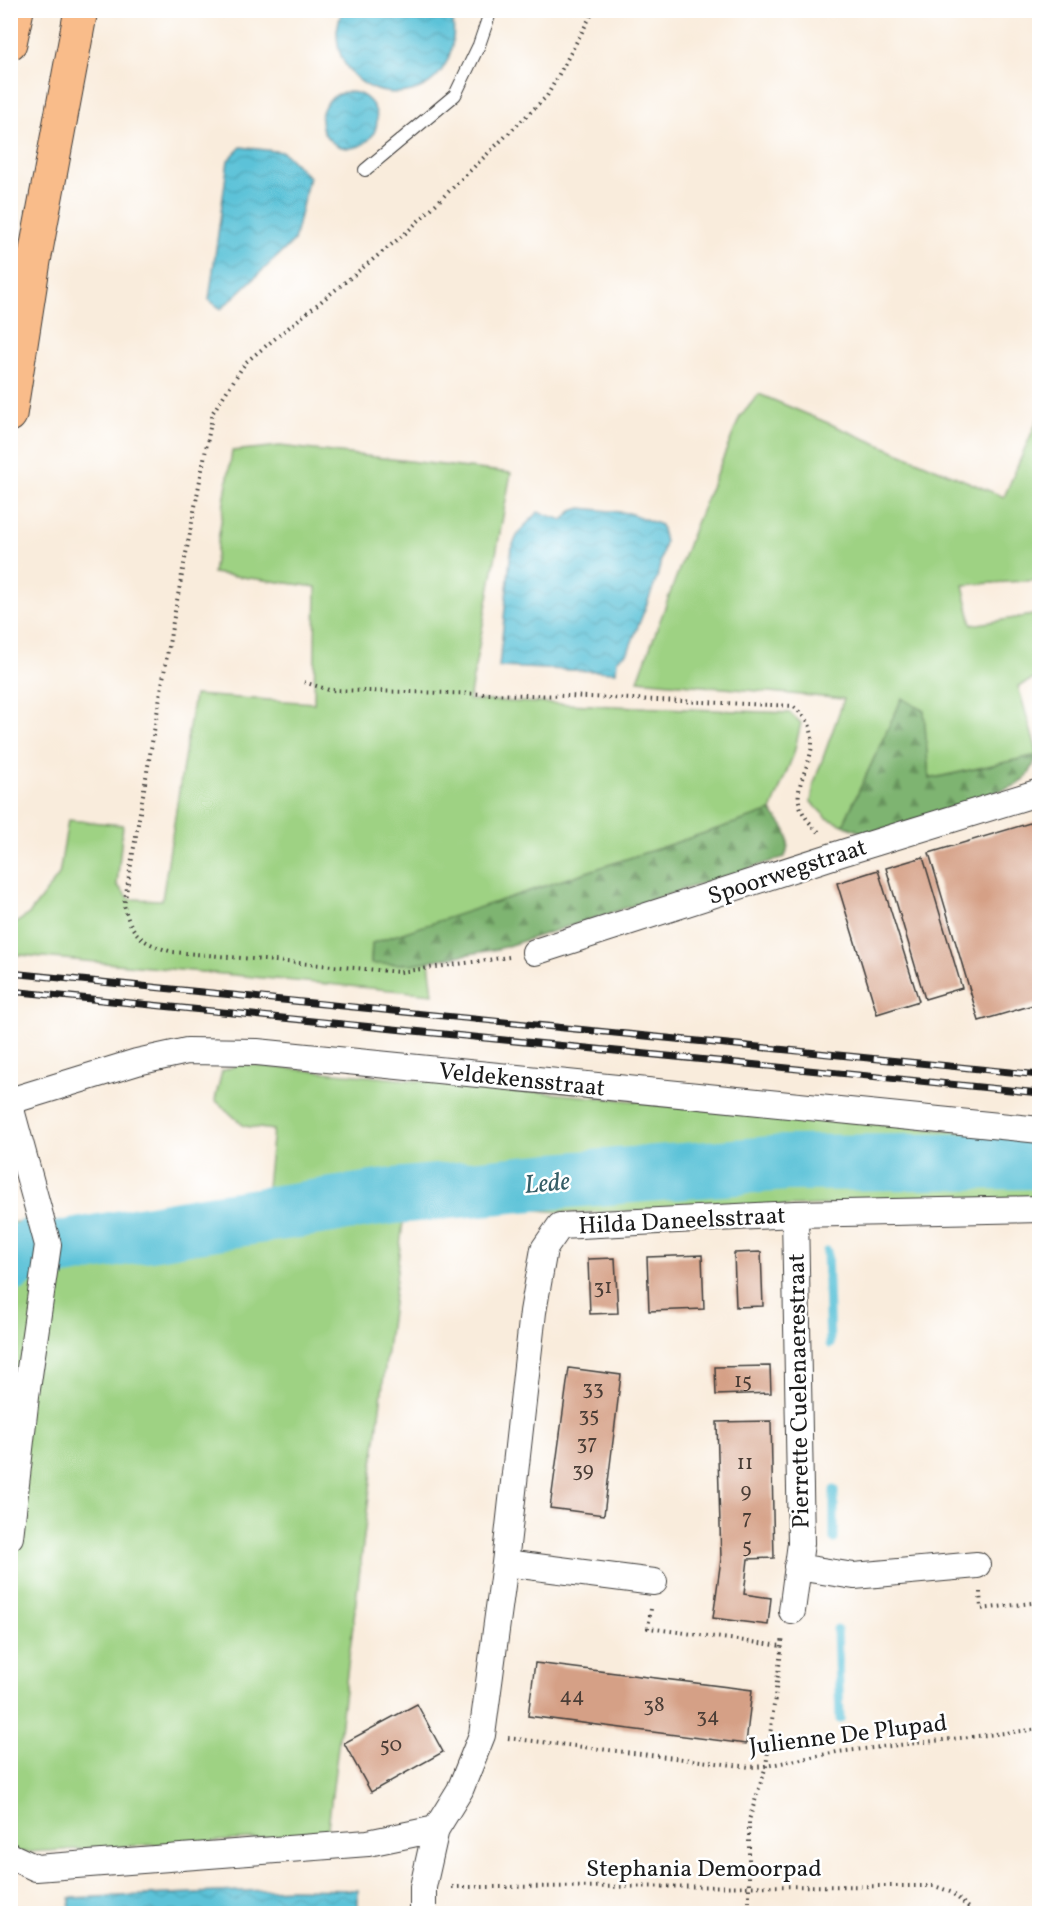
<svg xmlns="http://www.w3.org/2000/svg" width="1050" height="1924" font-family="Vollkorn,serif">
<defs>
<pattern id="forest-firs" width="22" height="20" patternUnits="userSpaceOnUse" patternTransform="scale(1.5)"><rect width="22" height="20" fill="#7eb471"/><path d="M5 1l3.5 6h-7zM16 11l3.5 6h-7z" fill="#66925c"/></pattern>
<pattern id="water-waves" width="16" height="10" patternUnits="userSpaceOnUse" patternTransform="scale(1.5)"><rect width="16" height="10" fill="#5bc2d8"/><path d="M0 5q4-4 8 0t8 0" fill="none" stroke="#4fa6b9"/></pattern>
</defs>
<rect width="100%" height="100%" fill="#fff"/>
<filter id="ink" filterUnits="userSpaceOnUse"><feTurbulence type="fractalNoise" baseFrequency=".0167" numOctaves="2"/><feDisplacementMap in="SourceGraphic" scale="12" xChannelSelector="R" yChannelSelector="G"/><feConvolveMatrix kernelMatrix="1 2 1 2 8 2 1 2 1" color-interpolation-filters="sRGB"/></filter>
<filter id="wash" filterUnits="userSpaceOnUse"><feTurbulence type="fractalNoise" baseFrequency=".008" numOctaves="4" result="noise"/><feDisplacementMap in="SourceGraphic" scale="24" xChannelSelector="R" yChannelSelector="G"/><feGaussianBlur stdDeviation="1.35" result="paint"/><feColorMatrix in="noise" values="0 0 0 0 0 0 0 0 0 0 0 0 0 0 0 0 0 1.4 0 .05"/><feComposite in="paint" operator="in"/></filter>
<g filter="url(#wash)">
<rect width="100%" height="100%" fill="#f9ecdc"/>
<path fill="#9ed283" stroke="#5d7750" stroke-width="1.5" d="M759,394l245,103 35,-81v164l-76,5 9,40 67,-11v63l-21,9 20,69 -109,24 -6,-68 -21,-12 -59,126 -16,-7 -16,-16 3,-19 30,-84 -206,-19 57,-154 45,-109z
M280,446l231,27 -42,227 321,13 11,10 -7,30 -23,58 -399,133 -1,19 58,-2 4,33 -422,-40v-27l19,-14 29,-38 9,-55 55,5 -6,60 13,14 32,1 32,-205 120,8 2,-116 -103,-14 19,-122z
M240,1064l799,75v59l-467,15 -166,-15 -79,637 -316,18v-630l17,-3 233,22 12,-112 -29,-4 -29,-26 7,-29z"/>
<path fill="url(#forest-firs)" stroke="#4d6846" stroke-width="1.5" d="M902,698l22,13 5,68 109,-24 -9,19 -12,11 -126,43 -28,5 -20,-8z
M771,811c15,18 22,23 14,46l-287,92 -86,15h-41l1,-21z"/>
<path fill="url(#water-waves)" stroke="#3c6f7a" stroke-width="1.5" d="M342,11h110c17,106 -114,104 -115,22 0,-7 3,-16 5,-22z
M321 120a28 28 0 1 1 56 0a28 28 0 1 1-56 0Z
M241,147l42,5 26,25 -15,64 -73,68 -12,-9 19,-140z
M581,508l48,5 32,12 4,17 -8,36 -29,74 -11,8 -1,12 -117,-5 12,-118 8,-17 19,-20 25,8 9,-9z
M291,1889l67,1v23h-289l1,-15z"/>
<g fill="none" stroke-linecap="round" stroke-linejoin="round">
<path stroke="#5bc2d8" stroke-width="9" d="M827,1251l3,93
M834,1490v49
M837,1629l3,90"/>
<path stroke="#5bc2d8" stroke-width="56" d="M59,1249l137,-24 198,-29 160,-15 232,-18 254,-2
M10,1265l22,-19"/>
</g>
<g id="blocks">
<path fill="#d5a086" d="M1040,820v183l-61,18 -50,-168z
M923,857l39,131 -37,11 -39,-131z
M878,870l41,131 -42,13 -40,-131z
M761,1252l2,54 -27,1 -2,-54z
M702,1255l2,54 -55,2 -2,-54z
M615,1258l3,55 -28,1 -2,-55z
M770,1366l1,27 -55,2 -1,-28z
M569,1368l52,7 -17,140 -54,-7z
M771,1421l3,137 -26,1 -4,35 27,4 -3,27 -55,-7 8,-59 -4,-137z
M535,1663l217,27 -6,54 -218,-28z
M417,1704l26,48 -72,40 -27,-49z"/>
</g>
</g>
<g filter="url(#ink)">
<use href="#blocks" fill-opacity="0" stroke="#3d3b39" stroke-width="1.5"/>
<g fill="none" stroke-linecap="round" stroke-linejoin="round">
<defs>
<path id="service" d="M365,170l90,-75 24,-50 12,-35"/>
<path id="minor" d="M535,952l307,-99 198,-61
M10,1101l127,-39 50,-11 70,1 783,78
M10,1106l38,139 -22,151 -16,141
M505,1563l149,19
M797,1567l57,9 123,-11
M792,1611l9,-68 -6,-329
M10,1856l26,12 332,-25 68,-14
M423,1914v-27l13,-58 24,-39 22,-55 23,-172 28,-251 11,-63 16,-23 235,-12 245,-5"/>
<path id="motorway" d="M10,43l7,-33
M10,415l24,-154 47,-251"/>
</defs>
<use href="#service" stroke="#3d3b39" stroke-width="14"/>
<use href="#minor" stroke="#3d3b39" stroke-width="28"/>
<use href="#motorway" stroke="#3d3b39" stroke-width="35"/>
<path stroke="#3d3b39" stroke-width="4" stroke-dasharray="1.5 4.5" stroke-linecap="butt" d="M304,682l25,8 237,6 227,10c5,5 14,12 16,18 16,44 -38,66 10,108
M509,957l-109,15 -227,-20c-29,-8 -42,-16 -49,-47l48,-278 41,-215 33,-50 161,-130 140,-136 47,-86
M980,1592l1,17 59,-7
M651,1609l-3,19 134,18
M508,1738l242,29 16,-1 71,-14 203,-23
M452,1887l483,-1 16,6 25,22
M749,1914v-94l17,-54 17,-130"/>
<use href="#service" stroke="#fff" stroke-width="12"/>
<use href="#minor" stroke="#fff" stroke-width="26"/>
<use href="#motorway" stroke="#f9bc8a" stroke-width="33"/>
<defs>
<path id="rail" d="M10,973l1030,102
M10,991l1030,102"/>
</defs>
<use href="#rail" stroke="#1c1c1c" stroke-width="7"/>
<use href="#rail" stroke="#fff" stroke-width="4.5" stroke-dasharray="14" stroke-linecap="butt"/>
</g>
</g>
<g text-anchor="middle" stroke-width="5" stroke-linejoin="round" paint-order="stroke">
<g font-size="21" fill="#4a3d36">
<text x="603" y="1293">31</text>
<text x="743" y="1387">15</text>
<text x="593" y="1394">33</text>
<text x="589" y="1421">35</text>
<text x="587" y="1449">37</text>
<text x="745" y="1469">11</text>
<text x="583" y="1476">39</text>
<text x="746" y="1497">9</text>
<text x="747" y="1524">7</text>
<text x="747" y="1552">5</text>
<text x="572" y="1702">44</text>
<text x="654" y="1711">38</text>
<text x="708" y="1722">34</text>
<text x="391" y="1751">50</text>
</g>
<g font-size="24" fill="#1c1c1c" stroke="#fff">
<text transform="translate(787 871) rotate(-18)" y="8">Spoorwegstraat</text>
<text transform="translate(522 1079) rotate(6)" y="8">Veldekensstraat</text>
<text transform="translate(682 1220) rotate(-3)" y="8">Hilda Daneelsstraat</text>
<text transform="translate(798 1391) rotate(-91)" y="8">Pierrette Cuelenaerestraat</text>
<text transform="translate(848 1734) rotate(-7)" y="8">Julienne De Plupad</text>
<text x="704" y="1876">Stephania Demoorpad</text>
</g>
<g font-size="26" font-style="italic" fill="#355e67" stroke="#fff">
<text transform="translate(547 1182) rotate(-5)" y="9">Lede</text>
</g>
</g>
<rect width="1050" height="1924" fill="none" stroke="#fff" stroke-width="36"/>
</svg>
